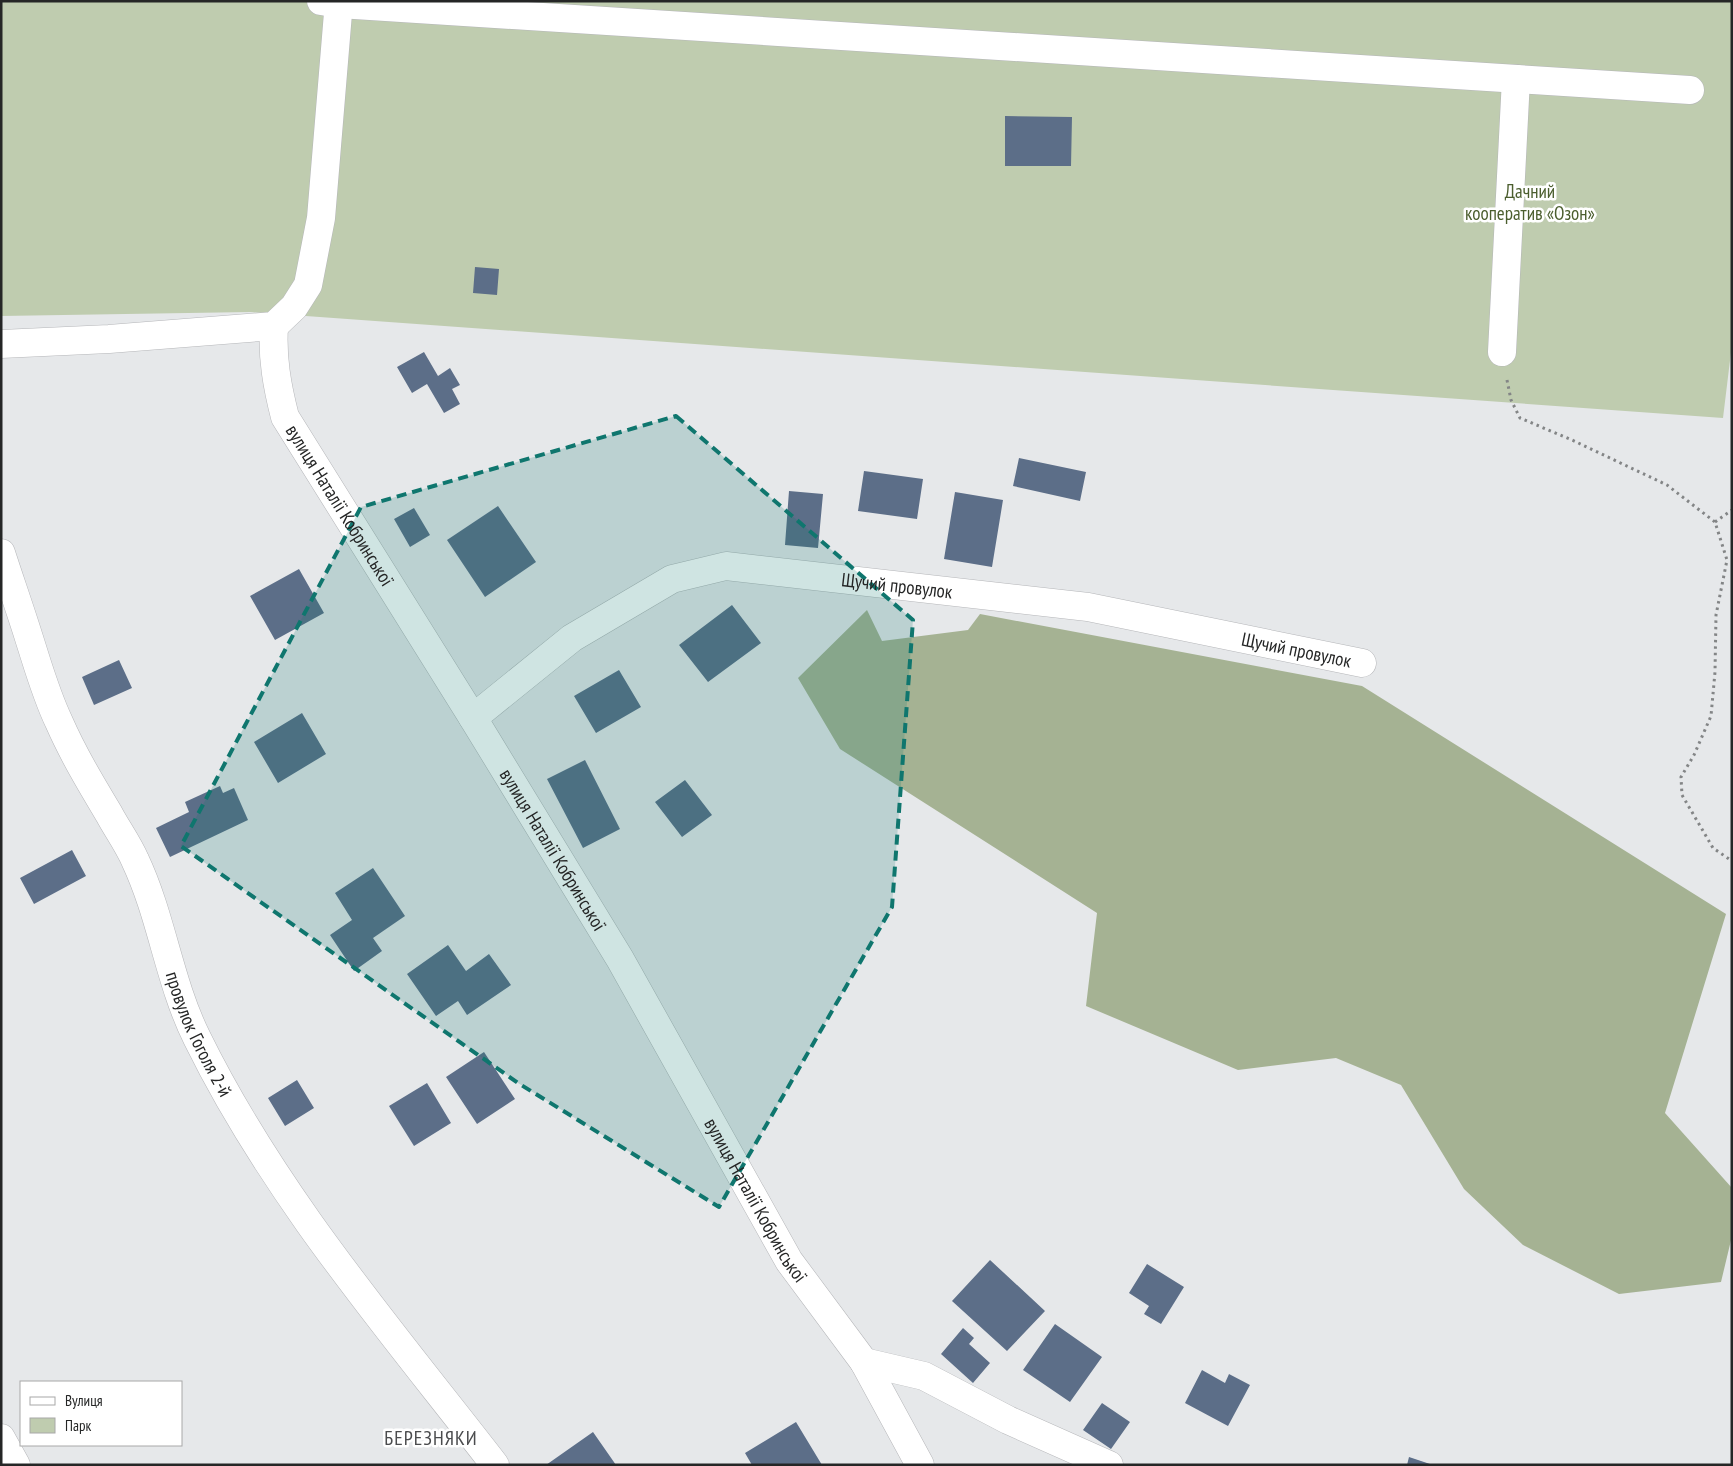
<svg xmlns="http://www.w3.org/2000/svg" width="1733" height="1466" font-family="'PT Sans Narrow',sans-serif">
<rect width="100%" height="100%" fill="#e6e8ea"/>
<path fill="#bfccaf" d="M1,1h1731v343l-9,74 -1473,-106 -249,4z"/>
<path fill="#a5b293" d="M867,610l15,31 86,-11 12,-16 382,72 364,228 -61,199 67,75v48l-11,46 -102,12 -96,-49 -59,-56 -63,-104 -65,-27 -98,12 -152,-64 11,-93 -257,-164 -42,-71z"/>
<path fill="#5c6e88" d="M1005,116l67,1 -1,49h-66z
M475,267l24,2 -2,26 -24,-2z
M424,352l14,24 12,-8 10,17 -8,4 8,15 -16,9 -17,-29 -15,9 -15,-26z
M1019,458l67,14 -6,29 -67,-15z
M864,471l59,8 -6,40 -59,-8z
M789,491l34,3 -5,54 -33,-3z
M955,492l48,8 -11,67 -48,-8z
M498,506l38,56 -51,35 -38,-57z
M414,508l16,27 -20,12 -16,-28z
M299,569l25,44 -49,27 -25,-44z
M732,605l29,38 -53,39 -29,-37z
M119,660l13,28 -38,17 -12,-28z
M619,670l22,37 -45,26 -22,-37z
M302,713l24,41 -48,29 -24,-41z
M585,760l35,69 -37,19 -36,-69z
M685,780l27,35 -30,22 -27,-35z
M220,786l3,7 11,-5 14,32 -78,37 -14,-29 33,-16 -4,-10z
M72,850l14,26 -52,28 -14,-26z
M373,868l32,48 -32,22 9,13 -28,20 -24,-36 22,-15 -17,-27z
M448,945l18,26 23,-17 22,31 -44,30 -9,-14 -22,15 -29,-42z
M484,1052l31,47 -38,25 -31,-47z
M297,1080l17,28 -29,18 -17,-28z
M427,1083l24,40 -37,23 -25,-40z
M990,1260l55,51 -38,40 -55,-50z
M1147,1264l37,23 -23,37 -17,-10 5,-8 -20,-13z
M1055,1324l47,33 -32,45 -47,-32z
M963,1328l11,10 -5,6 21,19 -17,20 -32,-29z
M1202,1370l23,13 4,-9 21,11 -22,41 -43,-23z
M1102,1403l28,19 -19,27 -28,-19z
M796,1422l26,43h-70l-7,-12z
M593,1432l23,33h-70z
M1409,1457l21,7v1h-23z"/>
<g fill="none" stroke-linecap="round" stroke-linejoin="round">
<defs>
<g id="minor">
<path d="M321,1l18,3 1351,86"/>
<path id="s1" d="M274,326c-2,32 3,60 11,91l188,301 147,241 169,302 75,101 56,103"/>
<path d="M1,344l108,-5 165,-13 20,-19 14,-22 13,-67 18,-217"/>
<path d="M1502,352l14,-273"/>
<path id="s2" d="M1,553c9,28 19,56 28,85 9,28 17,57 30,84 14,32 32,62 50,92 8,15 19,30 26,46 27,57 34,122 62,178 77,157 192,290 298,427"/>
<path id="s3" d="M473,718l99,-80 100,-59 54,-13 362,41 274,56"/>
<path d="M864,1362l60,14 84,44 101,45"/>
<path d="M1,1438l15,27"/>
</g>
</defs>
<use href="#minor" stroke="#b5b6b9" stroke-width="29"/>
<path stroke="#838586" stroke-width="3" stroke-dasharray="2.5 4" stroke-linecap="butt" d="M1507,380l4,20 9,18 52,22 95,45 48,37 12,38 -11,55 -1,57 -4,44 -17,39 -13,22 1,18 31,53 19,13
M1715,522l17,-12"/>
<use href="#minor" stroke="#fff" stroke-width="28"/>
</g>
<path fill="#0f766e" fill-opacity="0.2" stroke="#0f766e" stroke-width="4" stroke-dasharray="10 6" stroke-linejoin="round" d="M676,416l237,204 -21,287 -173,300 -201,-124 -337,-237 180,-339z"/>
<g text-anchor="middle" stroke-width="5" stroke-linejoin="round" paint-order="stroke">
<g font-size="19" fill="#4b5e2e" stroke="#fff">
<text x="1530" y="198">Дачний<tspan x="1530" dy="22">кооператив «Озон»</tspan></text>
</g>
<g font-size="19" fill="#252626" stroke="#fff">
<text dy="7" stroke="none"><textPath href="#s1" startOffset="196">вулиця Наталії Кобринської</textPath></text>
<text dy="7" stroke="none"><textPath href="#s3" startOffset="471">Щучий провулок</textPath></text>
<text dy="7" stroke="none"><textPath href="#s3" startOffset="876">Щучий провулок</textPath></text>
<text dy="7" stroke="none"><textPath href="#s1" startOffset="601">вулиця Наталії Кобринської</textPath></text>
<text dy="7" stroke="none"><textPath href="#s2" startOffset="522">провулок Гоголя 2-й</textPath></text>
<text dy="7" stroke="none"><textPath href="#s1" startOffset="1006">вулиця Наталії Кобринської</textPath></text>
</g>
<g font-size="20" letter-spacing="1" fill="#4b4c4e" stroke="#fff">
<text x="431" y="1445">БЕРЕЗНЯКИ</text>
</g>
</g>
<rect width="1733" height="1466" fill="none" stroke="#252626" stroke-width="5"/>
<rect x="20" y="1381" width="162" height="65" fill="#ffffff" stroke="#a8a8a8"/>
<rect x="30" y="1397" width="25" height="8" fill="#ffffff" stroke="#a8a8a8"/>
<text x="65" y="1406" font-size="15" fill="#252626">Вулиця</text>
<rect x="30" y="1418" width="25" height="15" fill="#bfccaf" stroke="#a8a8a8"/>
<text x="65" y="1431" font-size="15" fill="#252626">Парк</text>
</svg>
